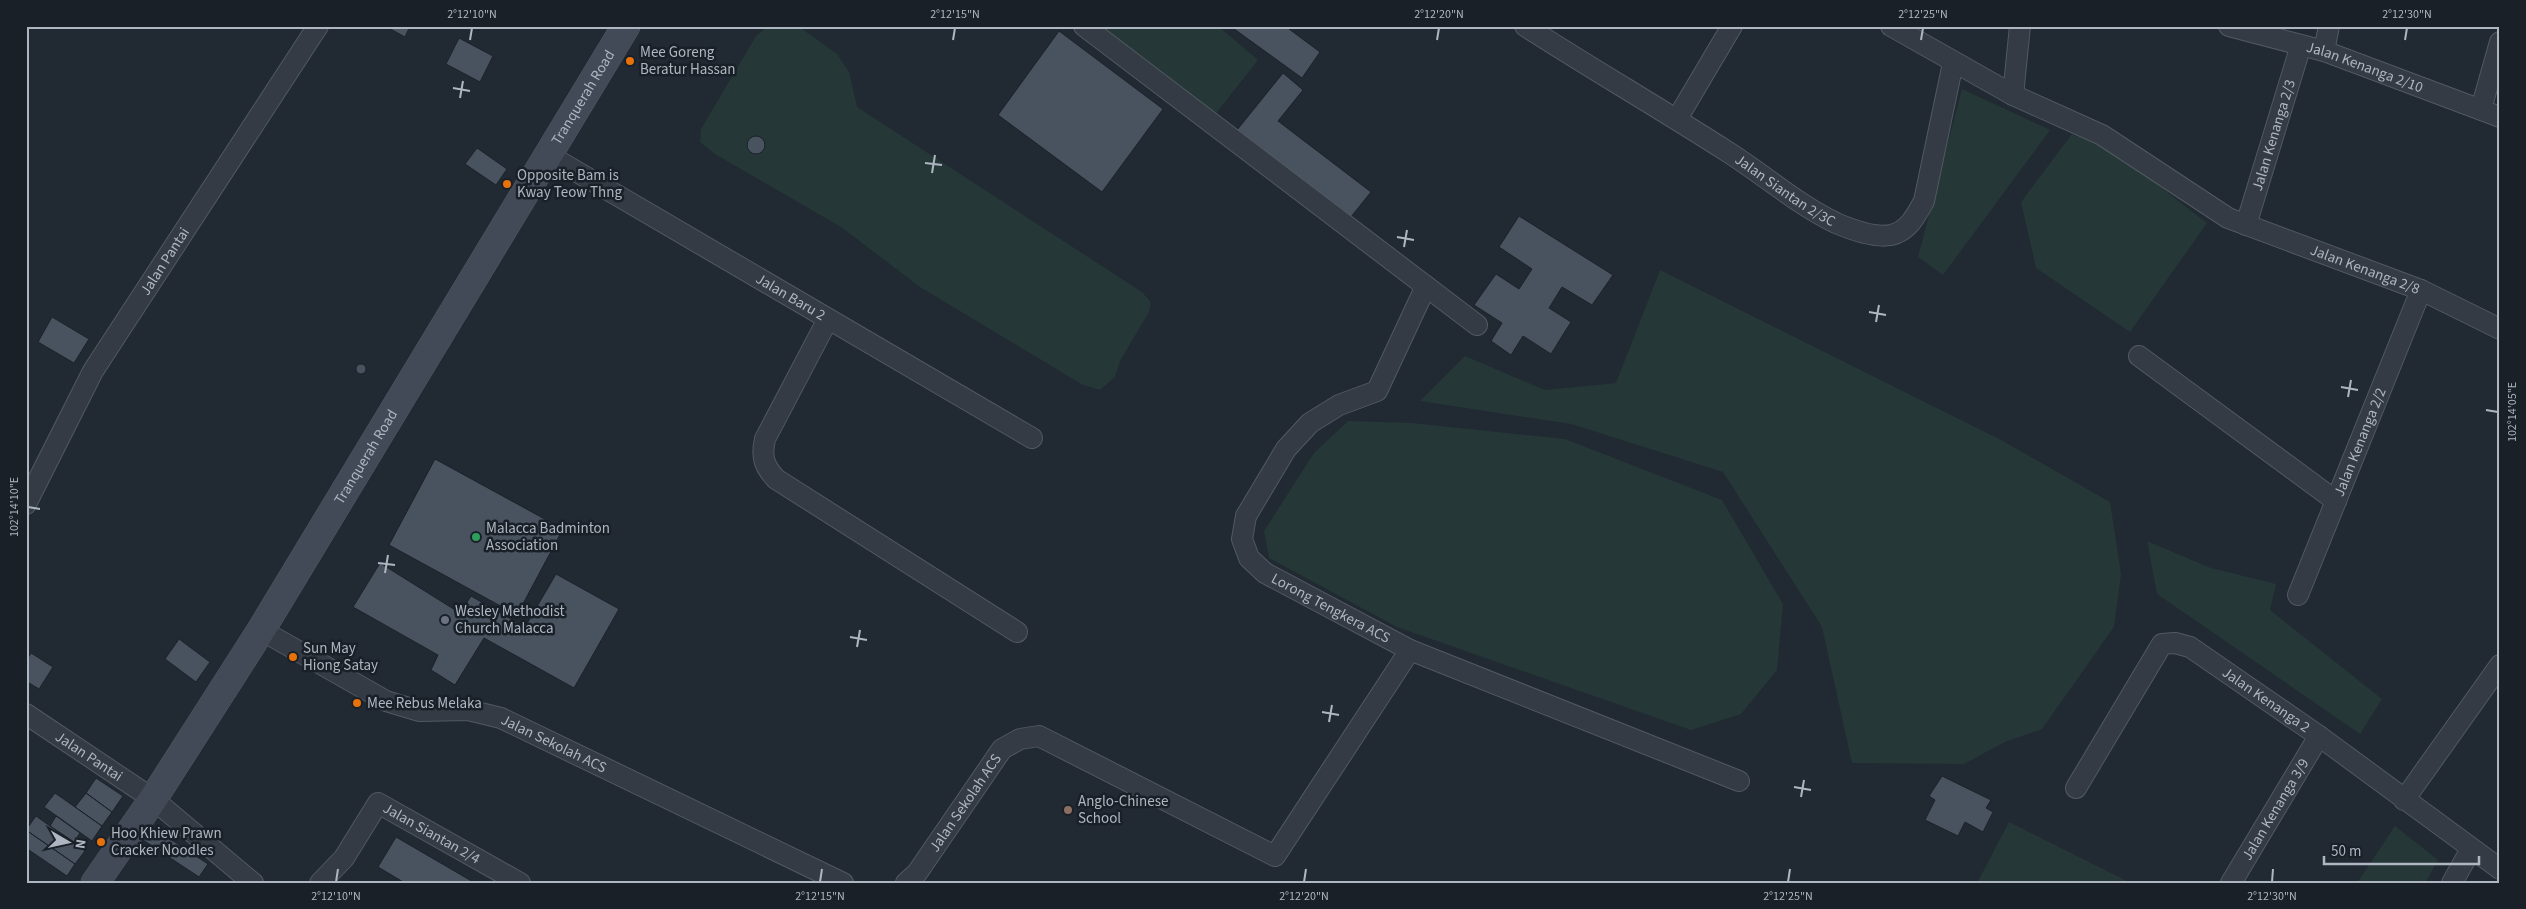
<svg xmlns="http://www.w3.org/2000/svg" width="2526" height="909" font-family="'Source Sans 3',sans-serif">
<rect width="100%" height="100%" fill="#212933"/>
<path fill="#253736" d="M768,26h30l39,28 12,18 8,35 285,185 9,10 -2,10 -29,49 -5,16 -15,13 -17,-5 -163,-98 -79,-60 -126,-73 -15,-12 1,-13 55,-93z
M1100,26h118l40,34 -44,56z
M1962,89l88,41 -107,145 -25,-18z
M2072,134l38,14 97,75 -77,109 -94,-64 -15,-66z
M1660,270l343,171 107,61 11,72 -7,53 -72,102 -37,13 -41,22 -112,-1 -30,-136 -99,-155 -152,-48 -151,-23 45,-45 80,34 71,-7z
M1348,421l64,2 153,16 157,61 61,104 -6,66 -36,44 -50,16 -294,-103 -128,-69 -5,-27 50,-78z
M2147,541l64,27 65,16 -6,26 112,89 -22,35 -203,-140z
M2009,822l122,61h-154z
M2395,826l43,34 -13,23h-68z"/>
<path fill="#49535f" stroke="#1b222a" d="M385,26h25l-5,11z
M1230,26h55l35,26 -18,26z
M1059,31l104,78 -61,83 -104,-77z
M459,38l34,18 -13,26 -34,-18z
M1283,73l20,17 -25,31 93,71 -21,26 -113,-88z
M747 145a9 9 0 1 1 18 0a9 9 0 1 1-18 0Z
M477,148l30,21 -11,16 -31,-21z
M1519,216l94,59 -21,30 -30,-18 -13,21 22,14 -20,32 -28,-18 -12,19 -20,-14 11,-18 -28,-18 22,-31 23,15 13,-20 -33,-22z
M52,317l37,22 -15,24 -36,-21z
M356 369a5 5 0 1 1 10 0a5 5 0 1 1-10 0Z
M435,459l128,70 -46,86 -128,-70z
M380,563l80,50 11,-17 54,31 31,-53 63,35 -45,79 -90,-50 -29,47 -24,-15 7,-15 -85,-48z
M179,639l31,23 -14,20 -31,-23z
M31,653l22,14 -14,22 -13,-8v-20z
M1942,776l49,24 -5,8 7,4 -10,20 -18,-10 -7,14 -33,-16 10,-20 -6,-4z
M96,778l27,18 -11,16 -26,-19z
M55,793l47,33 -10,15 -48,-34z
M86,793l26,19 -10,14 -27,-19z
M36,816l49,35 -10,13 -49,-34z
M56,816l24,17 -6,9 -24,-16z
M146,823l62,41 -9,13 -62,-41z
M26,830l49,34 -8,12 -41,-28z
M396,837l79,46h-70l-27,-16z"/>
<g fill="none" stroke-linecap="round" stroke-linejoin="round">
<defs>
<g id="street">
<path d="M1084,26l393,299"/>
<path id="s1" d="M1525,26c67,43 136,83 203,126 36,23 69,52 108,71 14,6 39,15 55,12 18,-4 25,-20 33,-34l29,-138"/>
<path id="s2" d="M1891,26l122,69 89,40 126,83 193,72 79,39"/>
<path id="s3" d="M2229,26l95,25 176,66"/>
<path d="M2324,51l5,-25"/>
<path d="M2013,95l7,-69"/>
<path d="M2481,109l19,-67"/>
<path d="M1677,119l55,-93"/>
<path id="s4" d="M550,156l482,282"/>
<path id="s5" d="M2246,225l55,-180"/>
<path id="s6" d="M1426,286l-49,105 -38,14 -29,18 -24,26 -40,67 -4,23 7,19 16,15 145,77 329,131"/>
<path d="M828,319l-63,120c-4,18 -1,27 11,40l241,153"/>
<path d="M2139,356l197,145"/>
<path id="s7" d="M26,504l67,-133 225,-345"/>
<path id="s8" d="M2298,595l123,-305"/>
<path id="s9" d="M261,630l125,71 33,10 49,-1 33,8 342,165"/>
<path id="s10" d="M26,714l127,85 100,84"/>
<path id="s11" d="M2076,788l86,-144 13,-1 15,4 129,89 181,133"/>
<path d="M2404,800l96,-135"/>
<path id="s12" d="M320,883l24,-25 34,-55 142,80"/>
<path id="s13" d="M906,883l11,-10 85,-124 18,-10 19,-3 236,120 135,-206"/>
<path id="s14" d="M2231,883l88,-147"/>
<path d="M2452,883l19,-34"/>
</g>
<g id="secondary">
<path id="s15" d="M95,883l58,-84 108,-169 365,-604"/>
</g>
</defs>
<use href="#street" stroke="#515962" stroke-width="22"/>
<use href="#secondary" stroke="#515962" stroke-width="29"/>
<use href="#street" stroke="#343b44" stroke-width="20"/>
<use href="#secondary" stroke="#424a57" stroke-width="28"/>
</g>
<path fill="none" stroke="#aeb6c1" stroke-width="2" d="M470,40l2,-12M953,40l2,-12M1437,40l2,-12M1921,40l2,-12M2405,40l2,-12M453,88l17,3M460,98l3,-17M925,163l17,2M932,173l3,-18M1397,237l17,3M1404,247l3,-17M1869,312l17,3M1876,322l3,-17M2341,387l17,3M2348,397l3,-17M2486,410l12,2M28,507l12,2M378,563l17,2M385,573l3,-18M850,637l17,3M857,647l3,-17M1322,712l17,3M1329,722l3,-17M1794,787l17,3M1801,797l3,-17M336,882l2,-13M820,882l2,-13M1304,882l2,-13M1788,882l2,-13M2272,882l1,-13"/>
<g fill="#e8710a" stroke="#192028" stroke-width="2">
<circle cx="630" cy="61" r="5"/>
<circle cx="507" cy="184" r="5"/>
<circle cx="293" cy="657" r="5"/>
<circle cx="357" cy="703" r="5"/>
<circle cx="101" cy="842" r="5"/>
</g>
<circle fill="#2e9e5b" stroke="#192028" stroke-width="2" cx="476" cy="537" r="5"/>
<circle fill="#6b7280" stroke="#192028" stroke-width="2" cx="445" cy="620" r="5"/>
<circle fill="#8d6e63" stroke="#192028" stroke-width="2" cx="1068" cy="810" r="5"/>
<g text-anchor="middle" stroke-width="5" stroke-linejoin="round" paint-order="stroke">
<g font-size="15" fill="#aeb6c1" stroke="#192028" text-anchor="start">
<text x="640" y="57">Mee Goreng<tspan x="640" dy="17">Beratur Hassan</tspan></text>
<text x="517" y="180">Opposite Bam is<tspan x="517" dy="17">Kway Teow Thng</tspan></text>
<text x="486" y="533">Malacca Badminton<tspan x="486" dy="17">Association</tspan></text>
<text x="455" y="616">Wesley Methodist<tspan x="455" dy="17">Church Malacca</tspan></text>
<text x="303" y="653">Sun May<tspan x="303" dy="17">Hiong Satay</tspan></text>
<text x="367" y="708">Mee Rebus Melaka</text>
<text x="1078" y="806">Anglo-Chinese<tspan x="1078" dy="17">School</tspan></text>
<text x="111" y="838">Hoo Khiew Prawn<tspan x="111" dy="17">Cracker Noodles</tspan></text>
</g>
<g font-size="15" fill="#aeb6c1" stroke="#192028">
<text dy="5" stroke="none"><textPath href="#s3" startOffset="142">Jalan Kenanga 2/10</textPath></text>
<text dy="5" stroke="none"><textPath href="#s15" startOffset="925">Tranquerah Road</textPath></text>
<text dy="5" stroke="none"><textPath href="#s5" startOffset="94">Jalan Kenanga 2/3</textPath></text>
<text dy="5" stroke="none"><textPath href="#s1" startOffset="308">Jalan Siantan 2/3C</textPath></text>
<text dy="5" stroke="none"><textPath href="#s7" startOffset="280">Jalan Pantai</textPath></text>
<text dy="5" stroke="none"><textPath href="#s2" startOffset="535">Jalan Kenanga 2/8</textPath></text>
<text dy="5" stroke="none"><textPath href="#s4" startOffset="279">Jalan Baru 2</textPath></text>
<text dy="5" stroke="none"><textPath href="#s8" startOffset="165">Jalan Kenanga 2/2</textPath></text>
<text dy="5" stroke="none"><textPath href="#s15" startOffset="505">Tranquerah Road</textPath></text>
<text dy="5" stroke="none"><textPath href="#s6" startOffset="444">Lorong Tengkera ACS</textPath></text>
<text dy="5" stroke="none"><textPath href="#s11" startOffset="289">Jalan Kenanga 2</textPath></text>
<text dy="5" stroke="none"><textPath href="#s9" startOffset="320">Jalan Sekolah ACS</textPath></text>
<text dy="5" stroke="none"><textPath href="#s10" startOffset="76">Jalan Pantai</textPath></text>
<text dy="5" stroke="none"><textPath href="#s13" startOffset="100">Jalan Sekolah ACS</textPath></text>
<text dy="5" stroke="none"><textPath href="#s14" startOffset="86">Jalan Kenanga 3/9</textPath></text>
<text dy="5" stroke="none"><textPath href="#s12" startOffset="161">Jalan Siantan 2/4</textPath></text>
</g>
</g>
<rect width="2526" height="909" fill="none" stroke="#192028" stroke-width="55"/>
<g transform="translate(68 842) rotate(99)" stroke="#192028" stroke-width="4" paint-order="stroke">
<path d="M0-4L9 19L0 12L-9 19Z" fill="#aeb6c1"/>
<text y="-8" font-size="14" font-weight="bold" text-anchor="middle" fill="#aeb6c1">N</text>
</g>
<path d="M2324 856v8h155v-8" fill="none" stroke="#aeb6c1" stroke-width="2.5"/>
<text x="2331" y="856" font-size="15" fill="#aeb6c1" stroke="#192028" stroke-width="4" paint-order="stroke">50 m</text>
<rect x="28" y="28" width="2470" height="854" fill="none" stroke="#aeb6c1" stroke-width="2"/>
<g font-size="12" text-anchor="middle" fill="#aeb6c1">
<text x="472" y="18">2°12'10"N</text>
<text x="955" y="18">2°12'15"N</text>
<text x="1439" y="18">2°12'20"N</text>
<text x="1923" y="18">2°12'25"N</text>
<text x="2407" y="18">2°12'30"N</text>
<text transform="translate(2512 412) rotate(-90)" y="4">102°14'05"E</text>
<text transform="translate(14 507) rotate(-90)" y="4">102°14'10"E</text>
<text x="336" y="900">2°12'10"N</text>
<text x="820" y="900">2°12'15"N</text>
<text x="1304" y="900">2°12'20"N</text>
<text x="1788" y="900">2°12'25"N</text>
<text x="2272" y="900">2°12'30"N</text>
</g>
</svg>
